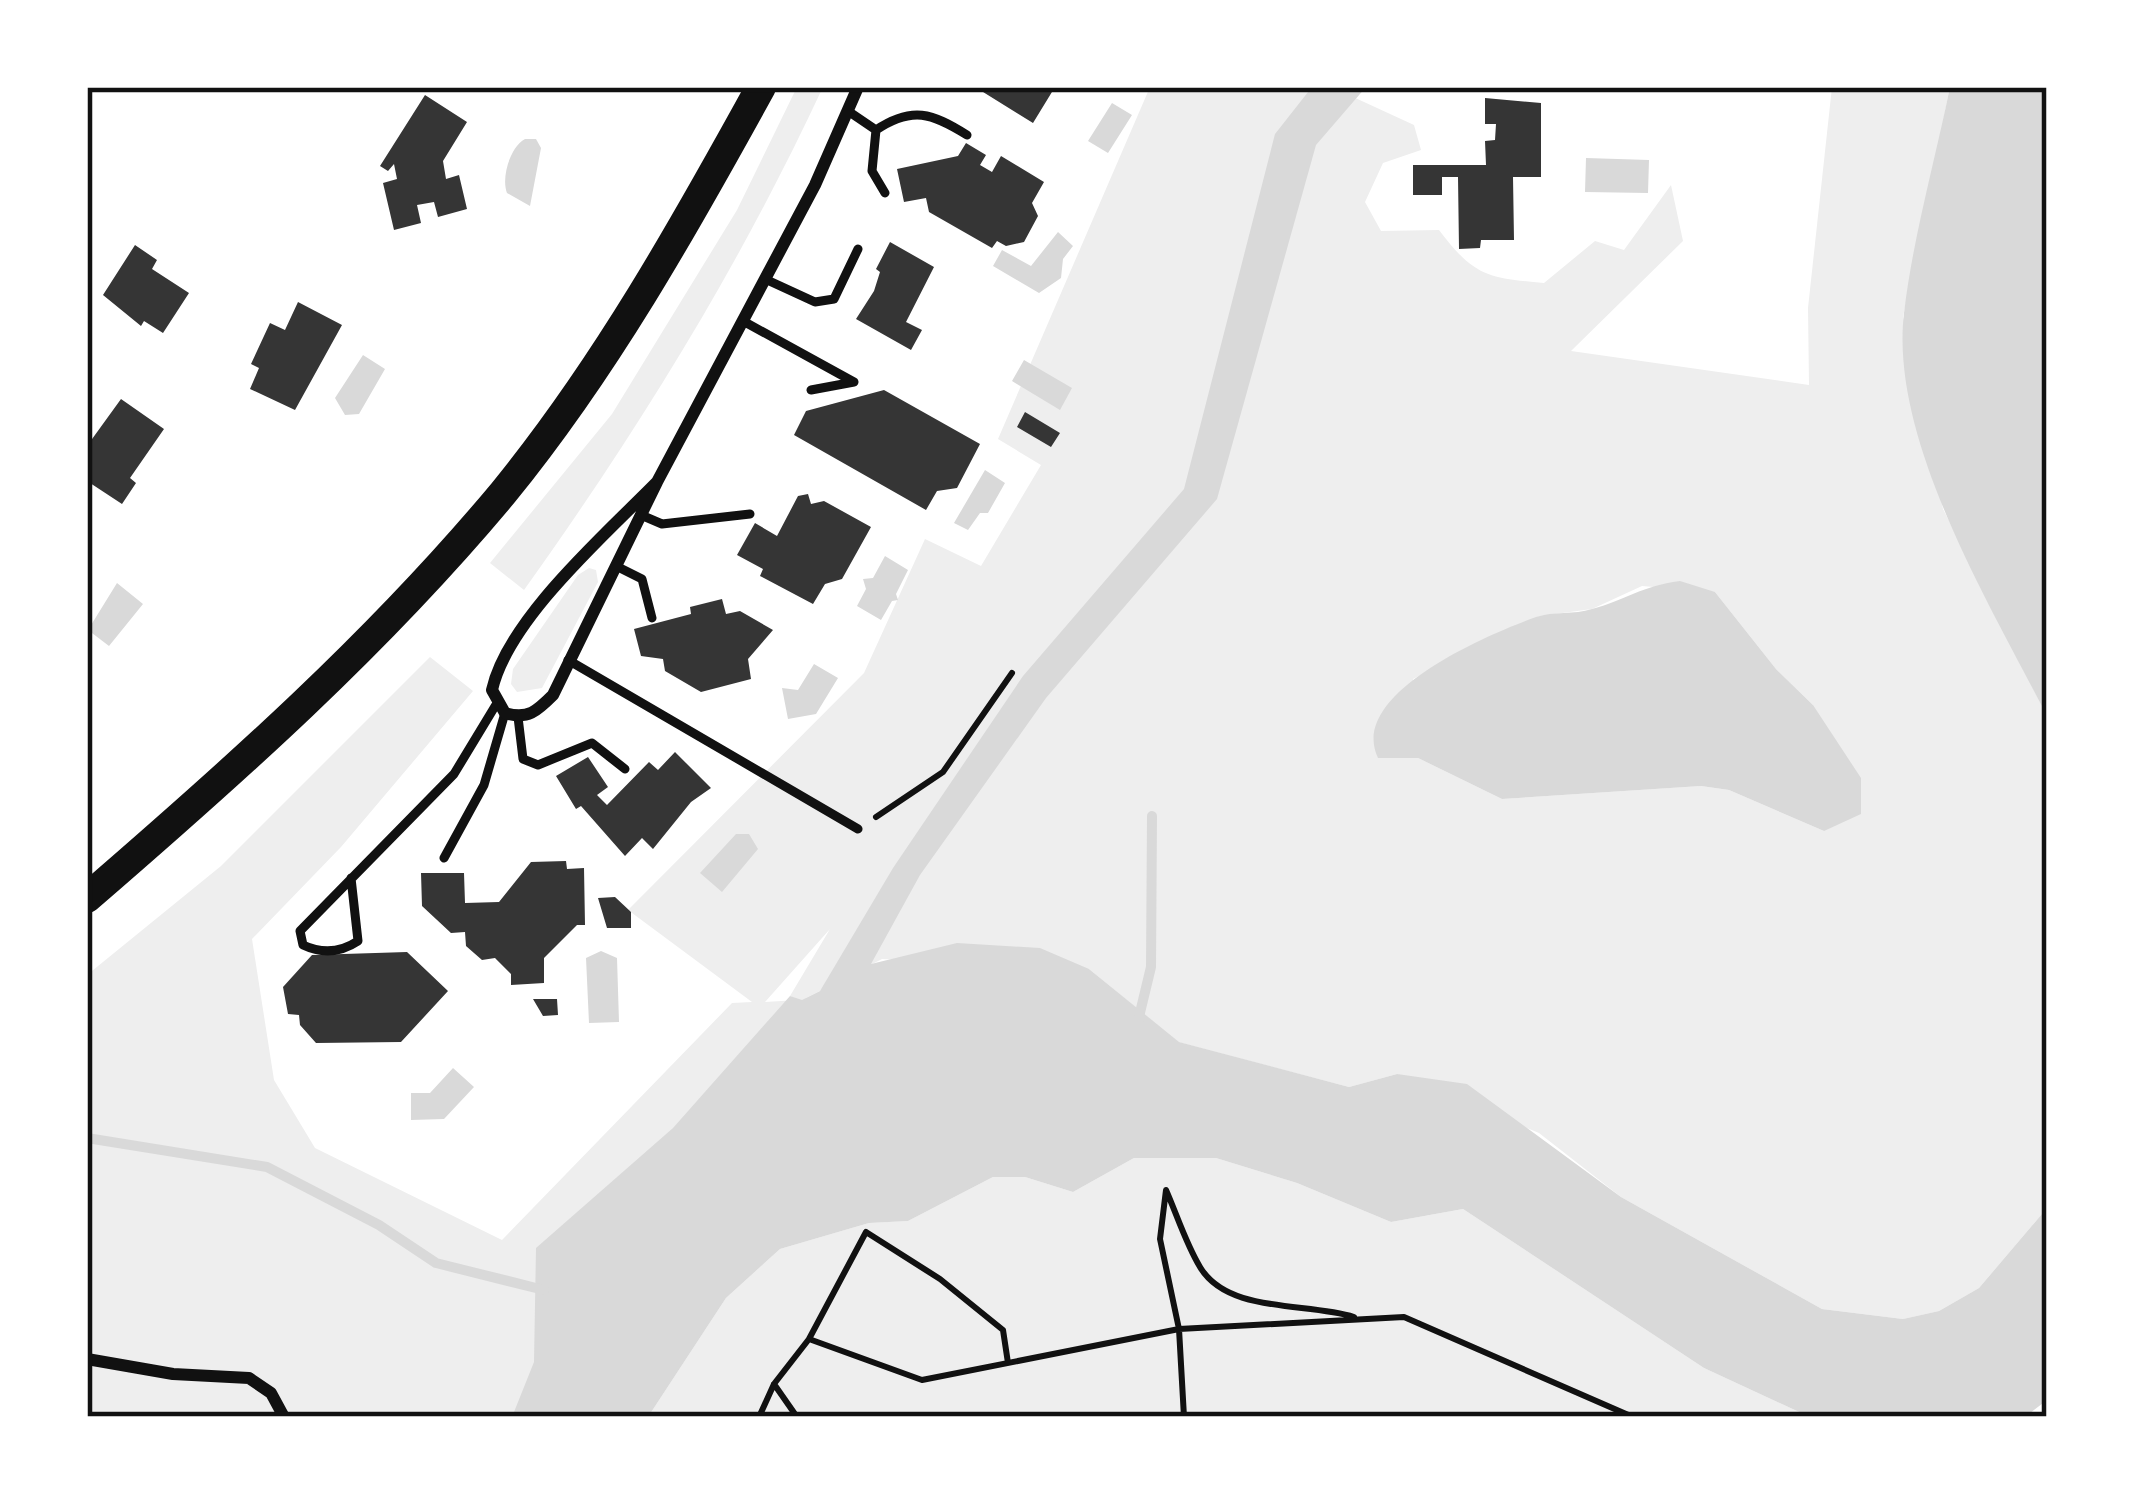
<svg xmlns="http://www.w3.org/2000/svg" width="2134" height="1504" font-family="Manrope,sans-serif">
<rect width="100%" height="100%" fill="#fff"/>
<path fill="#eee" fill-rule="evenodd" d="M797,87h26c-85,182 -182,339 -299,503l-34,-27 122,-149 125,-204z
M1150,87h215l-14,9 63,29 7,25 -38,13 -18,39 16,29 58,-1c35,46 48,48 105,53l51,-42 29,9 47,-65 12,56 -112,110 238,34 -1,-77 24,-221h118l-47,230 40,192 104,207v492l-68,80 -40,23 -36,8 -81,-10 -201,-112 -82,-64 -142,-59 -48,13 -171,-45 -89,-73 -207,-10 -76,39 -264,419h-455v-442l134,-109 209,-209 43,34 -132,156 -89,92 22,141 41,68 187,92 230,-237 20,-1 -124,-92 236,-237 61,-134 56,27 60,-101 -43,-26zM1642,586l73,6 61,77 37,36 11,126 -95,-41 -28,-4 -199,13 -84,-41 -5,-79 127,-63 52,-7zM830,929l-40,67 8,4 -33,2z
M589,568l7,2 2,12 -56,106 -25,4 -6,-8 2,-15 65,-94z
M1134,1158h82l81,25 94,39 72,-13 241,159 106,49h-1162l78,-119 54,-49 89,-26 39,-2 85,-44h32l48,15z"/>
<path fill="#d9d9d9" d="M1312,87h54l-50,58 -99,354 -171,199 -126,177 -49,89 86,-21 83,5 49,21 90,73 170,45 48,-13 70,10 154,113 201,112 81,10 36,-8 40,-23 68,-80v192l-22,17h-215l-106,-49 -241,-159 -72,13 -94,-39 -81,-25h-82l-61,34 -48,-15h-32l-85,44 -39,2 -89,26 -54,49 -78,119h-136l22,-55 2,-114 137,-120 117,-132 12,4 18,-9 73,-123 130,-192 161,-187 91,-355z
M1950,87h97v629c-56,-110 -158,-276 -143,-403 9,-76 31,-152 46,-226z
M1112,103l20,12 -24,38 -20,-12z
M525,139h11l5,9 -11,58 -23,-13c-6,-15 3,-46 18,-54z
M1586,158l63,2 -1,33 -63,-1z
M1058,232l15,14 -10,13 -2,19 -22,15 -46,-27 9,-16 29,16z
M363,355l22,14 -26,45 -14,1 -10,-17z
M1024,360l48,28 -12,22 -48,-29z
M985,470l20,13 -17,30h-8l-12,17 -14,-7z
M885,556l23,14 -12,24 2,6 -6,1 -11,19 -24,-14 9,-17 -3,-10 10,-1z
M1680,581l35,11 61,77 37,36 48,73v36l-37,17 -95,-41 -28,-4 -199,13 -84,-41h-40c-31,-64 109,-123 158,-141 18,-6 38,-2 56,-8 34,-9 49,-23 88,-28z
M117,583l26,21 -34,42 -21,-16z
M814,664l24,14 -22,36 -28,5 -6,-31 16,2z
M736,834h13l9,15 -36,43 -22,-19z
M601,951l16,7 2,64 -30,1 -3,-65z
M453,1068l21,19 -30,32 -33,1v-27h19z"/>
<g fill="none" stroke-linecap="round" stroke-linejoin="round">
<path stroke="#d9d9d9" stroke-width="10" d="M1138,1021l13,-54 1,-151
M87,1138l180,29 112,58 57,38 108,27"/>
</g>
<path fill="#353535" d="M975,87h80l-22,36z
M425,95l42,27 -24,39 3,18 13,-4 8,34 -29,8 -4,-15 -17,3 4,18 -27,7 -11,-47 14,-4 -3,-15 -6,7 -8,-5z
M1485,98l56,5v74h-28l1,63h-33l-1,8 -21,1 -1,-72h-16v18h-29v-30h73l-1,-24 10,-1 1,-16h-11z
M966,143l20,12 -6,10 12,7 9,-16 43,26 -12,21 6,13 -14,26 -18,4 -9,-5 -5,7 -63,-36 -3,-14 -22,4 -7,-33 61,-13z
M890,242l44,25 -28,55 16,8 -11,20 -55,-31 18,-28 6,-19 -4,-3z
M135,245l22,15 -5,9 37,24 -26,40 -19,-12 -3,5 -38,-31z
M298,302l44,23 -47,85 -45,-21 9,-21 -8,-4 19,-41 15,7z
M884,390l96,54 -23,44 -20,3 -11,19 -132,-75 12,-24z
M121,399l43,30 -34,49 6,5 -14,21 -35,-23v-35z
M1025,412l35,21 -9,14 -34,-20z
M808,494l3,10 13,-3 47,26 -29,52 -17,5 -12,20 -53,-28 3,-7 -26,-14 18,-32 22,13 21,-40z
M722,599l4,15 14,-3 33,19 -25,29 3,20 -50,13 -36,-21 -2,-12 -22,-3 -7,-27 57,-15 -1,-7z
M675,752l36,36 -20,14 -38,47 -11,-11 -17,18 -44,-50 -5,3 -20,-33 32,-19 20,30 -11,8 10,10 42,-43 9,8z
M566,861l1,8 17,-1 1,57h-8l-33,33v25l-33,2v-11l-16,-16 -13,2 -16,-14 -1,-14 -14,1 -29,-27 -1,-33h43l1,30 34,-1 32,-40z
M615,897l16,15v16h-24l-9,-30z
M407,952l41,39 -47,51 -85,1 -16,-18 -1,-10 -11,-1 -5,-27 29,-32z
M533,999h24l1,16 -15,1z"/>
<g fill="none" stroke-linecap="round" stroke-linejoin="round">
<path stroke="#111" stroke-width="6" d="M876,817l67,-45 69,-99
M809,1339l57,-107 74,47 63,51 5,33
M774,1384l23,33
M759,1417l15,-33 35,-45 113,41 257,-51 225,-12 229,100
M1184,1417l-5,-88 -19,-90 6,-49c11,25 20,54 34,77 28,47 107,35 154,50"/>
<path stroke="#111" stroke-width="9" d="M848,111l28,19 -4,41 13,22
M876,130c36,-24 56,-17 91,5
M765,279l50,23 19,-3 24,-50
M743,321l111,61 -43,8
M641,515l21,9 88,-10
M616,566l26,13 10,39
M568,660l290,169
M518,717l5,42 15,6 54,-22 33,26
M444,858l40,-73 21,-72
M351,878l7,63c-18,12 -36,13 -55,4l-3,-14 154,-157 43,-71"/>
<path stroke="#111" stroke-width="12" d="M657,482l-104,213c-16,16 -25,25 -48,18l-13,-23c16,-71 114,-156 165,-208z
M657,482l158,-297 43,-98
M87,1359l86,15 76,4 22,15 13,24"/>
<path stroke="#111" stroke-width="30" d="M87,898c147,-127 291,-255 416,-405 102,-125 181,-266 258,-406"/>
</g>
<rect width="2134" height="1504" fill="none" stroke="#ffffff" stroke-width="180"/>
<rect x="90" y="90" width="1954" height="1324" fill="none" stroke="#111" stroke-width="4.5"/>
</svg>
